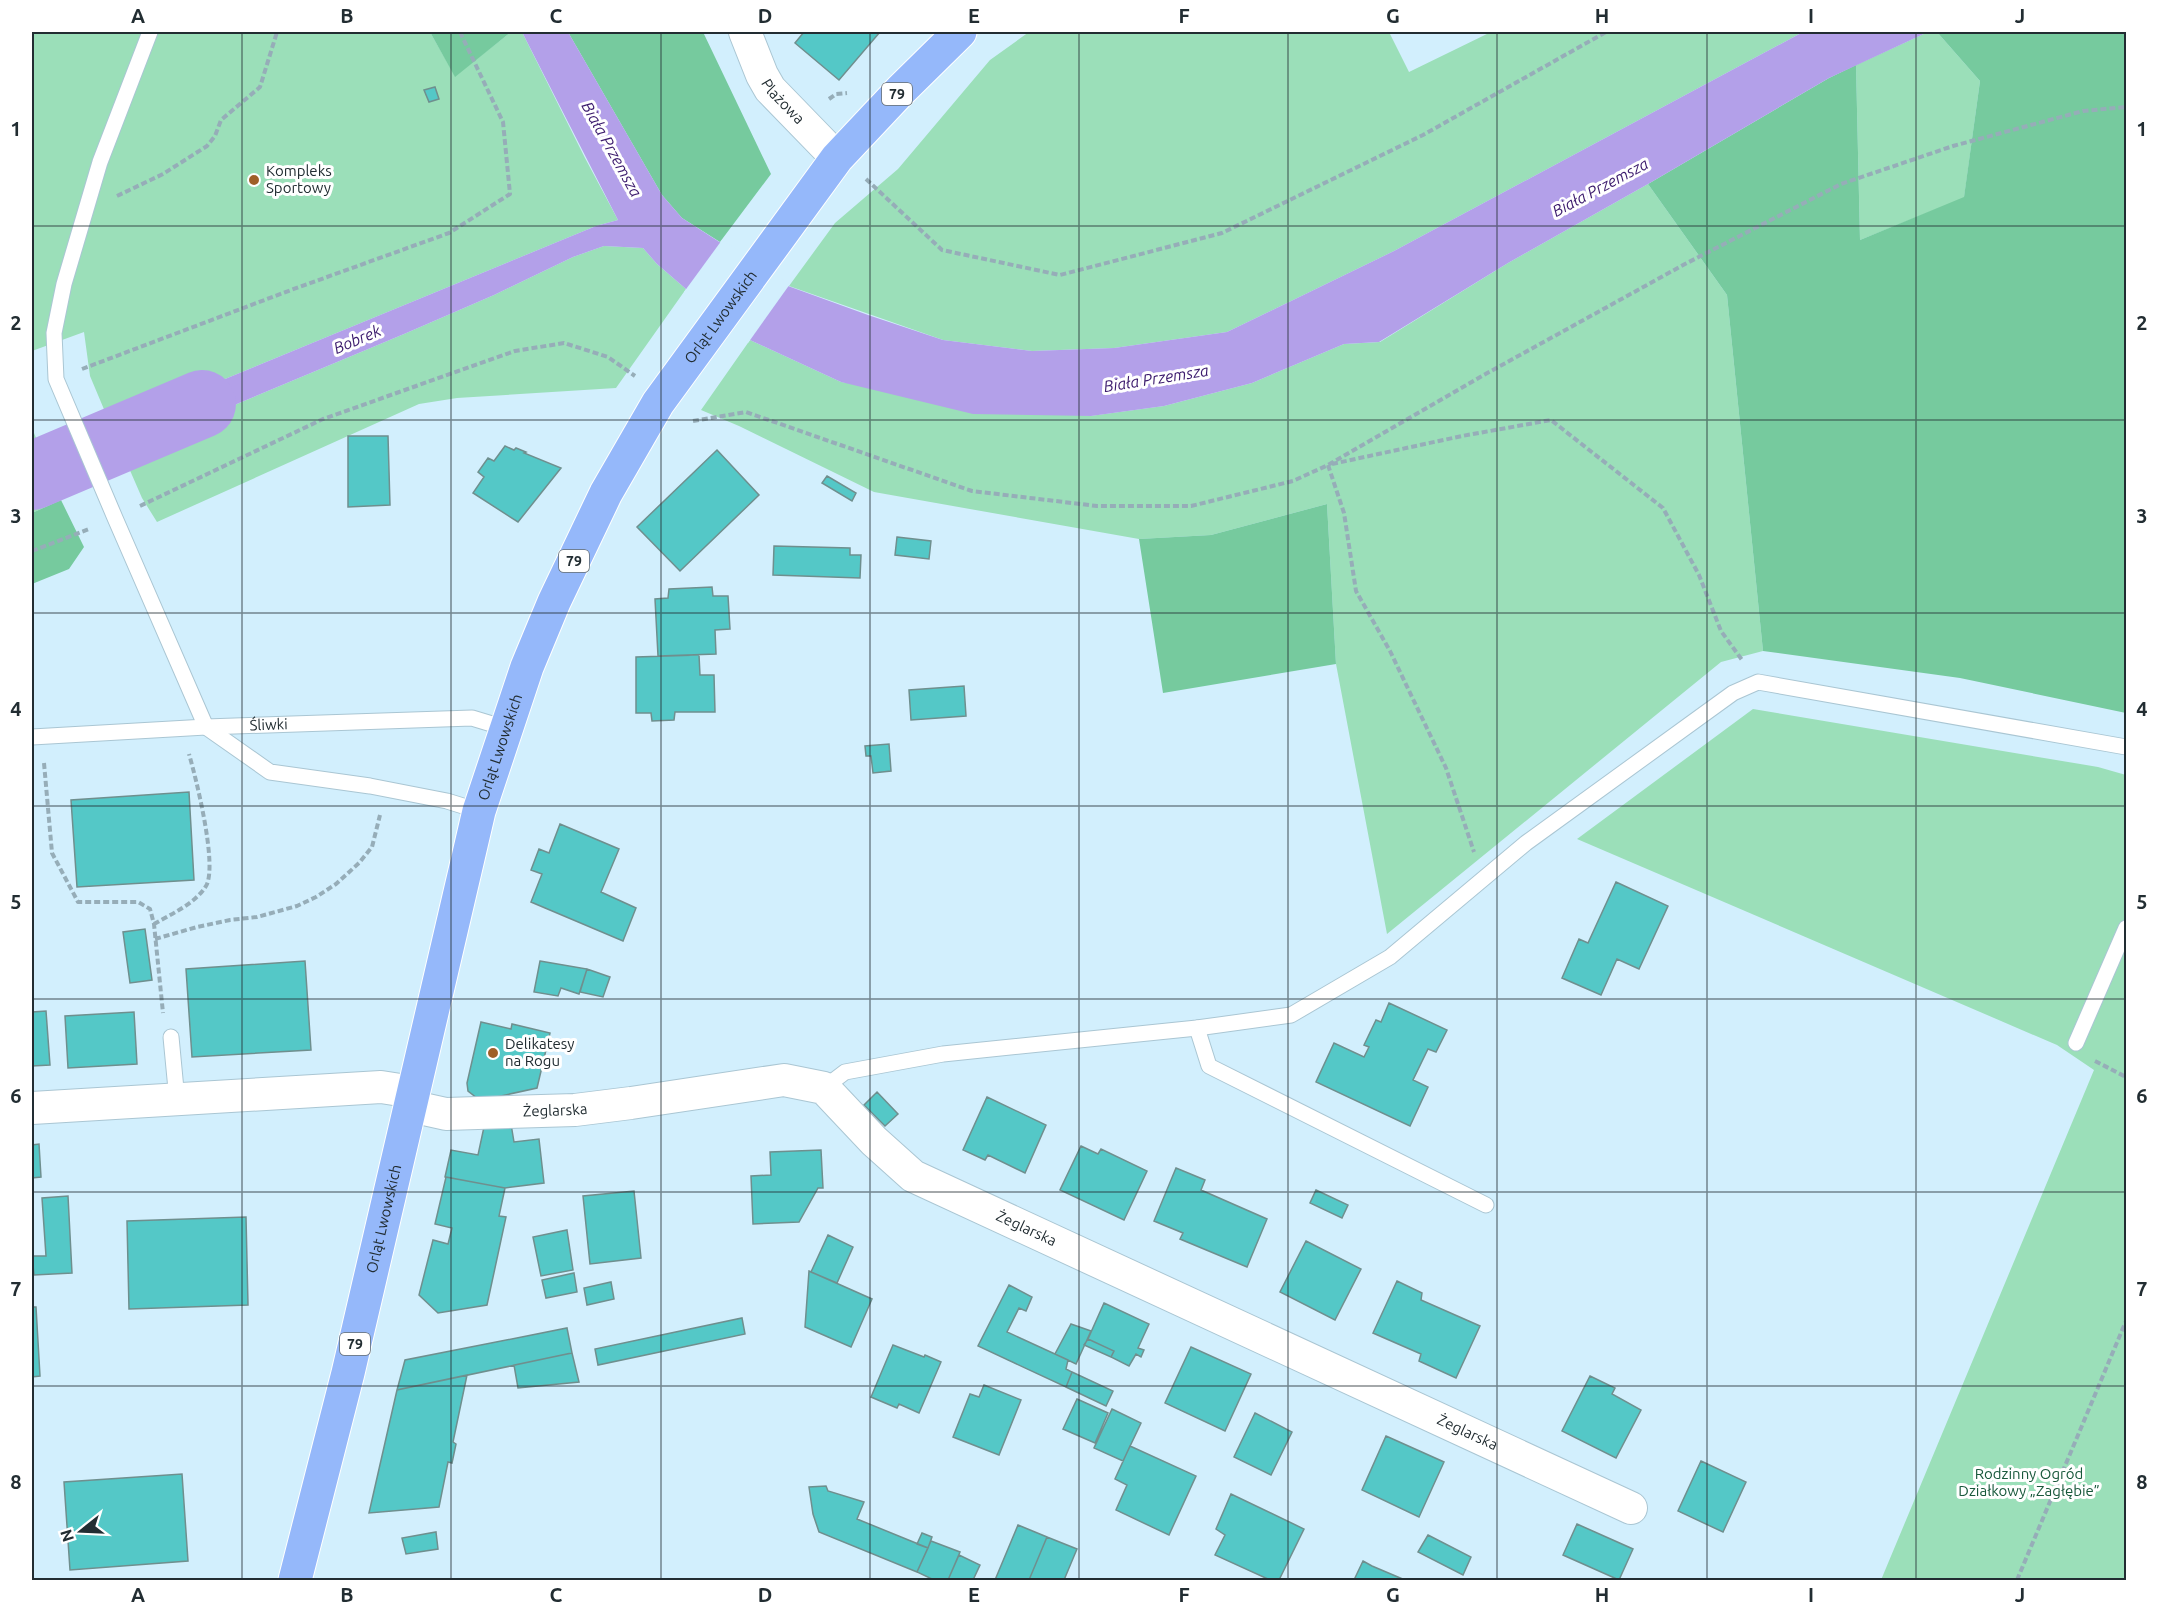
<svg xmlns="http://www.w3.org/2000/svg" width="2158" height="1612" font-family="Ubuntu,sans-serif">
<rect width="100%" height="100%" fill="#d2effd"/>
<path fill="#9bdfb9" d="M32,32h398l25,44 56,-44h11l63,126 33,62 -22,6 -485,200 -21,-50 -6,-44 -52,19z
M1029,32h360l20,40 82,-40h312l-409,219 -167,81 -113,16 -82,3 -89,-11 -154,-54 46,-63 63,-54 92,-109z
M1928,32h9l43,49 -16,117 -104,42 -4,-175z
M1648,184l79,111 36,356 -42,11 -334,272 -51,-270 -9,-160 -116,31 -72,4 -265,-47 -135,-66 -38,-16 49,-70 91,42 249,34 74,-10 88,-23 92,-39 36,-2 128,-79z
M604,246l39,2 14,16 29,25 -70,99 -159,10 -38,6 -262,118 -15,-24 -20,-46 282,-118 90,-39 79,-38z
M32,428l29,72 -29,13z
M1753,709l345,58 28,8v805h-245l213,-510 -37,-25 -480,-206z"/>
<path fill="#76ca9e" d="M430,32h81l-56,45z
M568,32h135l68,142 -51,68 -38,-24 -20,-23z
M1937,32h189v681l-166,-35 -197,-27 -36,-356 -79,-111 181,-106 27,-13 4,175 104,-43 16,-116z
M61,500l23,47 -15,22 -37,15v-71z
M1327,504l9,160 -173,29 -24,-154 72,-4z"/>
<path fill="#b3a0e9" d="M522,32h46l94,163 20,23 106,68 80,29 75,25 89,11 82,-3 113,-16 167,-81 409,-219h125l-99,46 -181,106 -140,79 -129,79 -35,2 -92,39 -88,23 -73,10 -118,-2 -132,-32 -91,-42 -64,-51 -29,-25 -14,-16 -39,-2 -31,11 -79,38 -90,39 -282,118 -11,-26 485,-200 22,-6z"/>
<path fill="#d2effd" d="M722,240l68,44 -42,59 -64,-51z"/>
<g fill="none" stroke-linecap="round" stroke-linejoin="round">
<path stroke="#b3a0e9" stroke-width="68" d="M32,476l170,-72"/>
</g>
<path fill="#54c8c7" stroke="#6f8f8e" stroke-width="1.5" d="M804,32h76l-41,48 -44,-37z
M435,87l4,12 -10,3 -5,-12z
M348,436h40l2,69 -42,2z
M505,446l9,4 2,-2 10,4 -2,1 37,15 -43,54 -45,-29 11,-16 -6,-5 10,-14 6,3z
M717,450l42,45 -79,76 -43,-44z
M827,476l29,17 -4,8 -30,-18z
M897,537l34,4 -2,18 -34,-4z
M774,546l76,2v7h11l-1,23 -87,-3z
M712,587l1,9h15l2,33 -15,1 1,24 -58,2 -3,-57 13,-1 1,-9z
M699,655l1,20h14l1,37h-40l-1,8 -22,1 -1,-8h-15v-56z
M964,686l2,30 -55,4 -2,-30z
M889,744l2,27 -18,2 -2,-17h-5l-1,-10z
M189,792l5,88 -117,7 -6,-87z
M560,824l59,25 -18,43 35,16 -13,33 -92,-39 11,-28 -11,-4 8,-21 10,4z
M1616,882l52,24 -29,63 -22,-10 -16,36 -39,-17 17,-39 9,4z
M145,929l7,51 -22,3 -7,-51z
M305,961l6,89 -119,7 -6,-88z
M540,961l47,8 -8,25 -18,-6 -3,8 -24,-4z
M587,969l23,8 -7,20 -23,-5z
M1389,1003l58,27 -11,22 -8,-3 -15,31 15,7 -18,39 -94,-44 18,-39 30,14 5,-10 -5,-2 12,-25 5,2z
M46,1011l4,54 -18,1v-54z
M134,1012l3,52 -69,4 -3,-52z
M481,1022l30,7 1,-5 38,9 -13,55 -50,11 -10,-1 -9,-7 -1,-8z
M877,1092l21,22 -13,12 -21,-21z
M987,1097l59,28 -21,48 -37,-18 -3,5 -22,-10z
M511,1124l3,18 25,-3 5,44 -39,5 -60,-11 6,-27 27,5 6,-28z
M39,1144l2,33 -9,1v-33z
M1081,1146l17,8 3,-5 46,22 -23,49 -64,-30z
M821,1150l2,38h-5l-19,34 -46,2 -2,-48 20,-1 -1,-23z
M1176,1168l29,12 -4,10 66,29 -20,48 -67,-28 3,-6 -29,-12z
M446,1177l59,11 -6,28 7,1 -19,88 -49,8 -19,-18 14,-55 15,4 4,-16 -17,-4z
M1316,1190l32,15 -6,13 -32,-15z
M634,1191l7,67 -51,6 -7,-68z
M68,1196l4,77 -38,2 -2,-19h14l-4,-58z
M246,1217l2,88 -119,4 -2,-88z
M567,1230l6,40 -32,6 -8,-39z
M828,1235l25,12 -16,36 -26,-11z
M1306,1241l55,28 -26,51 -55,-28z
M809,1271l63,28 -21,48 -46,-20z
M574,1273l3,19 -31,6 -4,-18z
M1397,1281l25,12 -1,7 59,26 -24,52 -37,-17 2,-7 -48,-21z
M611,1282l3,17 -27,6 -3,-17z
M1009,1285l23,12 -6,14 -7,-3 -12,24 61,28 -2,9 6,3 -6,15 -88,-41z
M1104,1303l45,21 -11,24 6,2 -3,7 -5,-3 -7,12 -18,-9 3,-6 -26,-12z
M32,1307h4l4,69 -8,1z
M742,1318l3,16 -147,31 -3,-16z
M1071,1324l20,7 -15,33 -21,-10z
M567,1328l5,25 -175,37 8,-30z
M1088,1339l26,12 -3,6 -27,-12z
M893,1345l31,12 1,-2 16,7 -22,51 -20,-9 -2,4 -26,-11z
M1191,1347l60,27 -26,57 -60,-28z
M572,1353l7,29 -61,6 -4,-23z
M1072,1372l41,19 -7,15 -40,-19z
M467,1375l-14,67 3,2 -4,19 -4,-1 -9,45 -70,6 28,-123z
M1590,1376l25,12 -3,6 29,16 -25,48 -54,-27z
M984,1385l37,15 -22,55 -46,-18 17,-43 9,3z
M1077,1399l31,14 -13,30 -32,-14z
M1112,1409l29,14 -18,38 -29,-13z
M1255,1413l37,19 -21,43 -37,-18z
M1386,1436l58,26 -25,55 -57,-27z
M1130,1446l66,30 -27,59 -53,-25 11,-25 -12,-6z
M1701,1461l45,21 -23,50 -45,-21z
M182,1474l6,87 -118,9 -6,-88z
M826,1486l2,5 36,11 -7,17 71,29 -11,24 -98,-40 -6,-18 -4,-27z
M1231,1494l73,35 -25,51h-9l-55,-25 10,-20 -9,-6z
M1577,1524l56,25 -14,31 -56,-25z
M1018,1525l29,12 -18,43h-34z
M436,1532l2,17 -32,5 -4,-16z
M922,1533l10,4 -4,11 -11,-4z
M1428,1535l43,22 -8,18 -45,-23z
M1047,1537l30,12 -13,31h-35z
M931,1541l29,11 -12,28h-14l-17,-8z
M959,1555l21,10 -7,15h-25z
M1363,1561l9,5 33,14h-51z"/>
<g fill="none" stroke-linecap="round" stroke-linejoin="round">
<defs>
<g id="lane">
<path d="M150,32l-50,130 -36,122 -10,49 2,46 59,139 91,209 64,45 100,14 77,15 32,10"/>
<path id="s1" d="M32,737l174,-10 266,-9 33,10"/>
<path d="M1197,1028l12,38 277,139"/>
<path d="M171,1037l6,63"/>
<path d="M2076,1043l50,-115"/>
<path d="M824,1088l21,-16 98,-18 254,-26 94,-13 99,-58 136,-114 207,-150 25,-11 368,65"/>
</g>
<g id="street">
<path id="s2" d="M745,32l17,43 8,14 67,69"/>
<path id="s3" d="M410,1106l36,8 129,-4 56,-7 153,-23 40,8 50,53 39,35 718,332"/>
<path d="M32,1108l349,-21 32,5"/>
</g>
<g id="primary">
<path id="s4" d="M295,1580l53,-207 131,-562 48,-144 27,-65 52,-109 52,-90 179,-245 64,-68 59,-58"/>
</g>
</defs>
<use href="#lane" stroke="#aac6d3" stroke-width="17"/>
<use href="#street" stroke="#aac6d3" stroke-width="34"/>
<use href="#primary" stroke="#fff" stroke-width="35"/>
<path stroke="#96adb8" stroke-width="4" stroke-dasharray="6 3" stroke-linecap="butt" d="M829,99l7,-5 11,-1
M866,179l76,71 118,25 162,-42 201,-98 183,-103
M117,196l46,-22 44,-28 8,-10 6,-16 39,-33 17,-55
M82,369l209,-79 158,-57 61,-39 -7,-72 -43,-90
M693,421l53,-9 226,79 125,15h94l102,-25 35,-16 154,-89 203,-112 156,-80 112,-38 130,-35 43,-4
M1332,464l130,-28 89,-16 112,88 36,67 22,56 21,29
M1328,465l16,48 12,78 34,60 56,117 28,84
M140,506l183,-87 192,-68 49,-8 44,14 27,19
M32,551l57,-22
M44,763l8,90 26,49h60l12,7 4,15 9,89
M154,924c17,-10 41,-20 52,-38 12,-20 -10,-108 -17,-132
M155,939l42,-12 33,-7 27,-3 40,-11 19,-9 20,-13 23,-21 13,-16 8,-32
M2095,1061l31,16
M2017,1580l109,-259"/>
<use href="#lane" stroke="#fff" stroke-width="15"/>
<use href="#street" stroke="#fff" stroke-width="32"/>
<use href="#primary" stroke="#95b8fa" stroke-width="33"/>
</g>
<path fill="none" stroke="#222d32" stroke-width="1.5" stroke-opacity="0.55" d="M242,32v1548M451,32v1548M661,32v1548M870,32v1548M1079,32v1548M1288,32v1548M1497,32v1548M1707,32v1548M1916,32v1548M32,226h2094M32,420h2094M32,613h2094M32,806h2094M32,999h2094M32,1192h2094M32,1386h2094"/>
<g fill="#9f5f28" stroke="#fff" stroke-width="2">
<circle cx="254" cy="180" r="6"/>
<circle cx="493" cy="1053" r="6"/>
</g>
<g text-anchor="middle" stroke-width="6" stroke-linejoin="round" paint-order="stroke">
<g fill="#fff" stroke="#646c70" stroke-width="1.5">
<rect x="882" y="83" width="30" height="22" rx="4.5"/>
<rect x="559" y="550" width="30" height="22" rx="4.5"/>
<rect x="340" y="1333" width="30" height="22" rx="4.5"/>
</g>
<g font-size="14" font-weight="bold" fill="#222d32">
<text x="897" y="99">79</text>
<text x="574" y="566">79</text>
<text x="355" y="1349">79</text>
</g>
<g font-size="15" fill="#222d32" stroke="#fff">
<text dy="5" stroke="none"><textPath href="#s2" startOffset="80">Plażowa</textPath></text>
<text dy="5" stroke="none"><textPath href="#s4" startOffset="1344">Orląt Lwowskich</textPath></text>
<text dy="5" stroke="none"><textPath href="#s1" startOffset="237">Śliwki</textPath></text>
<text dy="5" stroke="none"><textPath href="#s4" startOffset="858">Orląt Lwowskich</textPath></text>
<text dy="5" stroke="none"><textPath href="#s3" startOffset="146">Żeglarska</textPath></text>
<text dy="5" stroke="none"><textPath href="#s4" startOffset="372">Orląt Lwowskich</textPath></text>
<text dy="5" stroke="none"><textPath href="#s3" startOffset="668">Żeglarska</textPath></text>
<text dy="5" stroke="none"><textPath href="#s3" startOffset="1154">Żeglarska</textPath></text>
</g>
<g font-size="15" fill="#222d32" stroke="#fff" text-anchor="start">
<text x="266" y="176">Kompleks<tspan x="266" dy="17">Sportowy</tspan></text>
<text x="505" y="1049">Delikatesy<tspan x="505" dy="17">na Rogu</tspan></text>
</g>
<g font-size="15" fill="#18583b" stroke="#fff">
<text x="2029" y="1479">Rodzinny Ogród<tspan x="2029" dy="17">Działkowy „Zagłębie”</tspan></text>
</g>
<g font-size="16" font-style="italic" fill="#3a196c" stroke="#fff">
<text transform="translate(612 149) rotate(61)" y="6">Biała Przemsza</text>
<text transform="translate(1600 187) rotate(-28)" y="6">Biała Przemsza</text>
<text transform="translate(357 339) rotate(-23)" y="6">Bobrek</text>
<text transform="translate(1156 378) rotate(-9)" y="6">Biała Przemsza</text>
</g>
</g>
<rect width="2158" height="1612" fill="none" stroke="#ffffff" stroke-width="66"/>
<g transform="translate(81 1531) rotate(252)" stroke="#ffffff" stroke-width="4.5" paint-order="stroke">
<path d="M0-4.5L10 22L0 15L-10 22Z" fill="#222d32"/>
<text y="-9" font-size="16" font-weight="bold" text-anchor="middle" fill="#222d32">N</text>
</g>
<rect x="33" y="33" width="2092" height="1546" fill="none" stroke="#222d32" stroke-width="2"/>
<g font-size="20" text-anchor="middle" font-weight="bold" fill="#222d32">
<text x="138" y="23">A</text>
<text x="347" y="23">B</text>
<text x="556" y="23">C</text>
<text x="765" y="23">D</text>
<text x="974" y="23">E</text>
<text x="1184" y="23">F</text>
<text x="1393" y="23">G</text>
<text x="1602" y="23">H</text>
<text x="1811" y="23">I</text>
<text x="2020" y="23">J</text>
<text x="16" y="136">1</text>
<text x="2142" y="136">1</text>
<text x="16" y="330">2</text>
<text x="2142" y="330">2</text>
<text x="16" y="523">3</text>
<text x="2142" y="523">3</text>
<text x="16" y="716">4</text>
<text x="2142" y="716">4</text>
<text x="16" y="909">5</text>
<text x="2142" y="909">5</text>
<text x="16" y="1103">6</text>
<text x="2142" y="1103">6</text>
<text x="16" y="1296">7</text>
<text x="2142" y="1296">7</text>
<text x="16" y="1489">8</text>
<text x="2142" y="1489">8</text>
<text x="138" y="1602">A</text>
<text x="347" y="1602">B</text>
<text x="556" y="1602">C</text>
<text x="765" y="1602">D</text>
<text x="974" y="1602">E</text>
<text x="1184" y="1602">F</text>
<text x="1393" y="1602">G</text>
<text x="1602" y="1602">H</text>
<text x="1811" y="1602">I</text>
<text x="2020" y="1602">J</text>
</g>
</svg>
